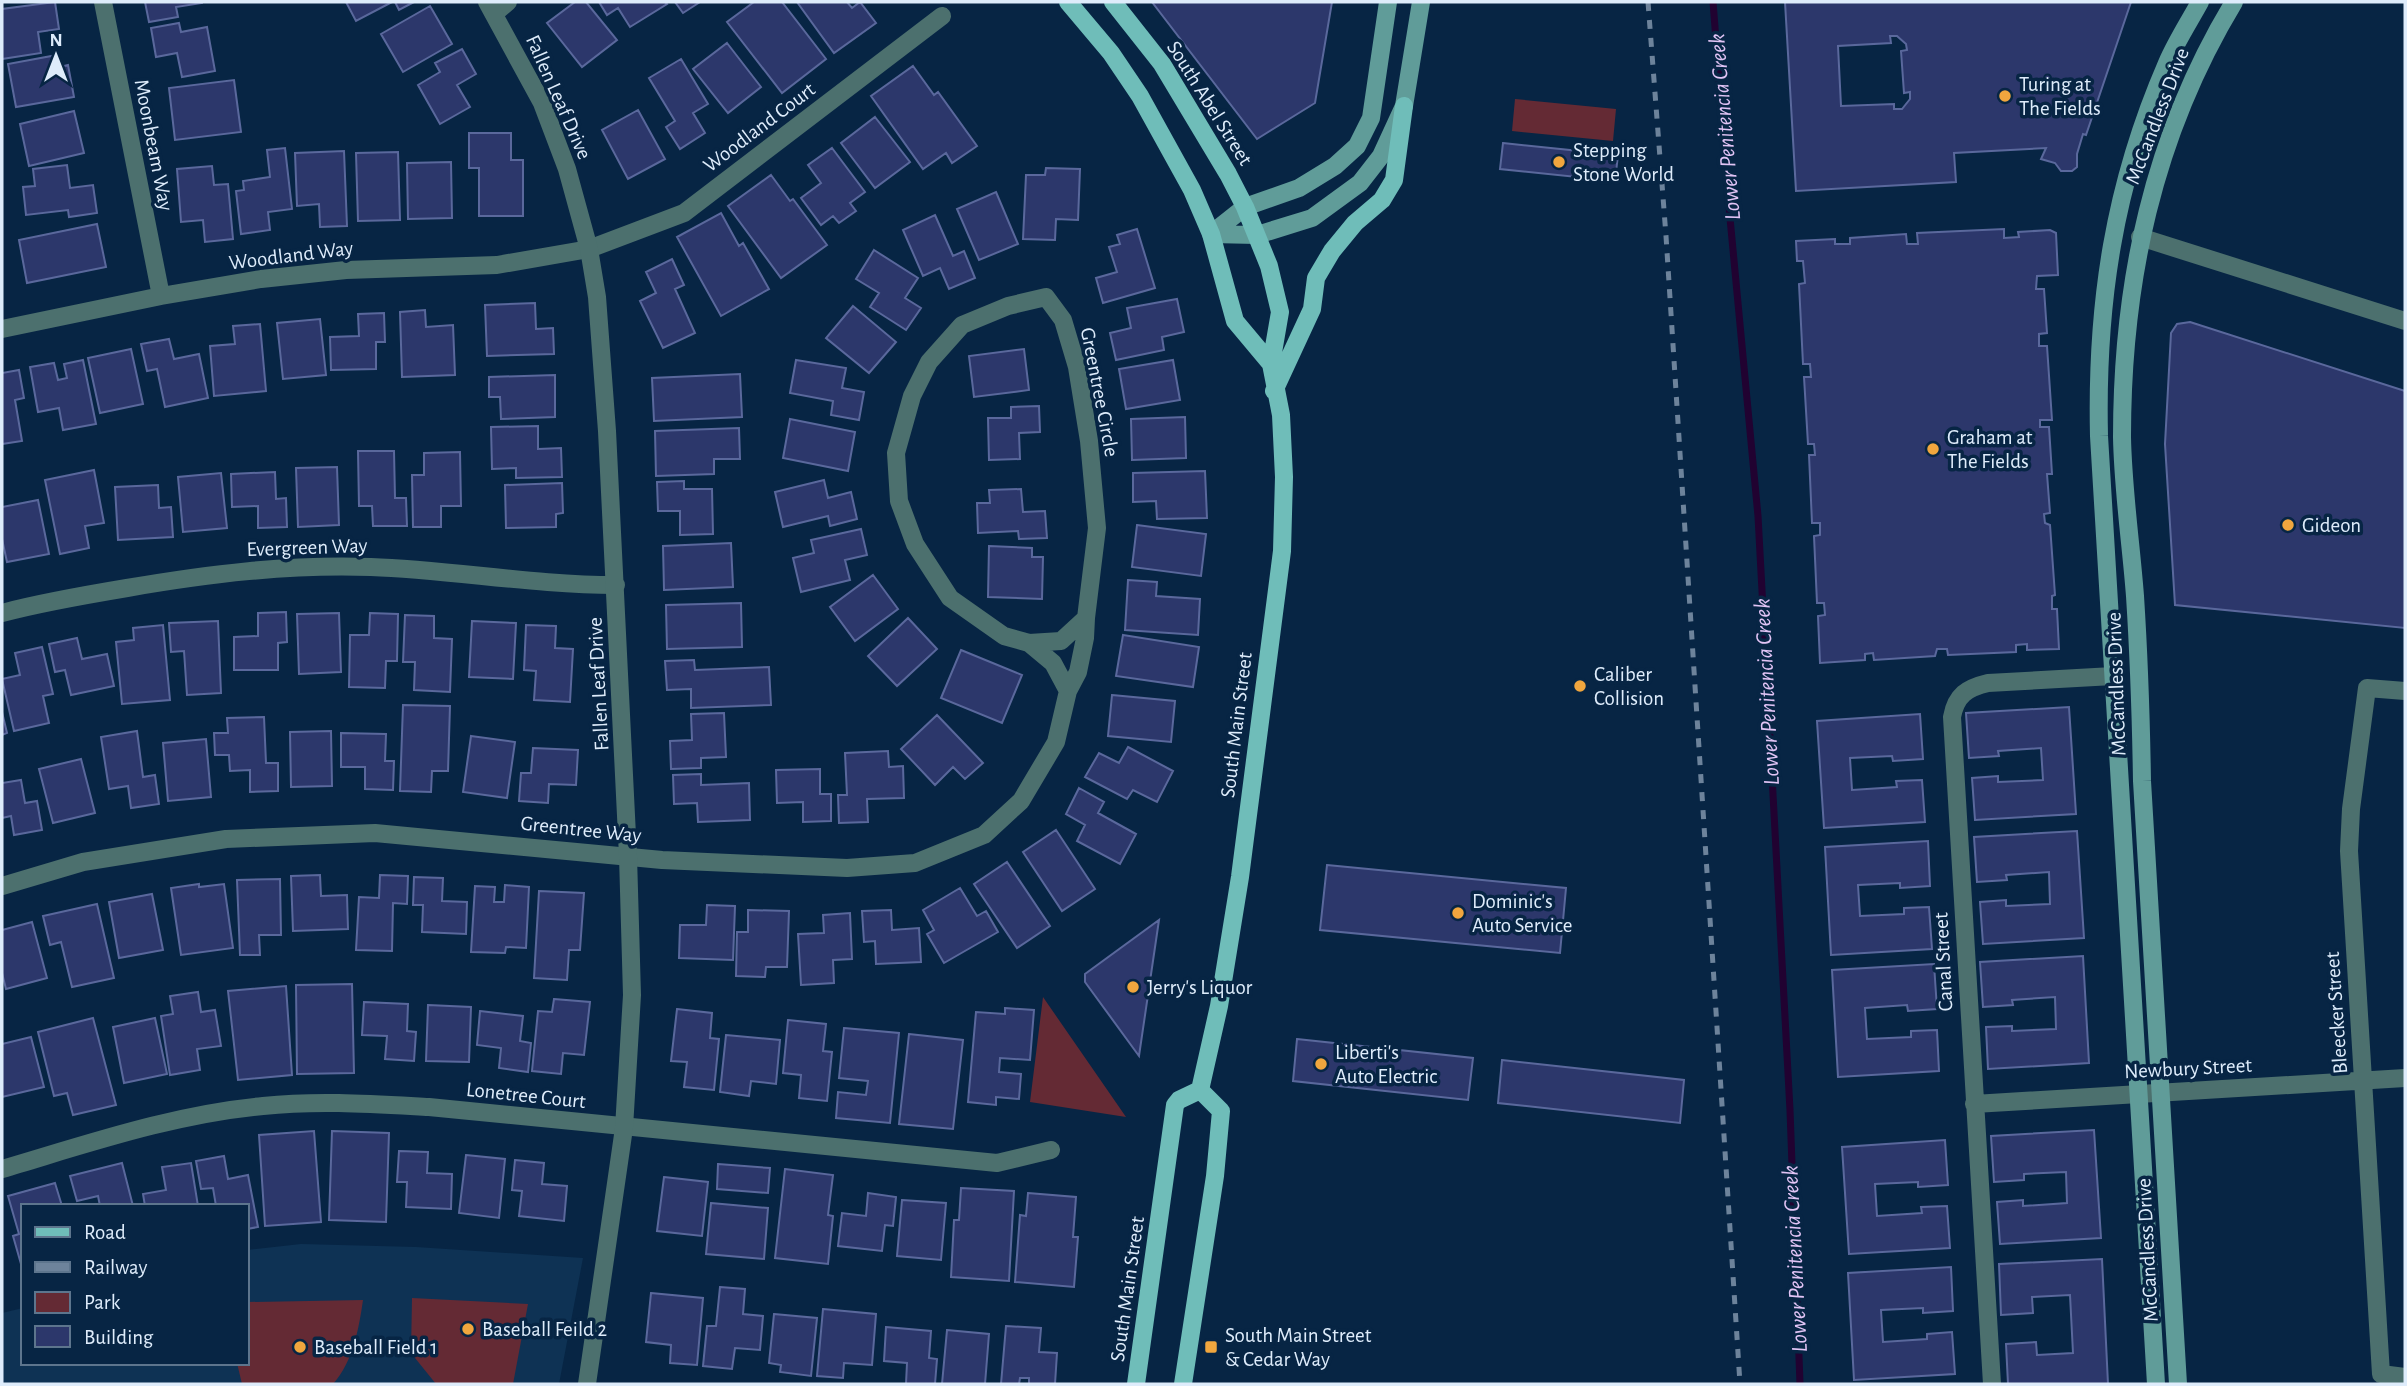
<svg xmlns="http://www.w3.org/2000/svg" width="2407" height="1386" font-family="'Alegreya Sans',sans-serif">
<rect width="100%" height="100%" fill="#072544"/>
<path fill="#0e3254" d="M301,1244l115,3 167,11 -24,126h-557v-71l21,-5v55h224v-113z"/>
<path fill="#642a34" d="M1515,99l101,10 -3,32 -101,-10z
M1043,997l83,120 -96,-15z
M412,1298l116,6 -15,80h-77l-25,-31z
M363,1300c-4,28 -10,62 -30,84h-91l-5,-21h10v-61z"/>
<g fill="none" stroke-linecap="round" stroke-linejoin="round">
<path stroke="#210231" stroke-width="7" d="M1713,2l17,216 28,298 32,594 10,274"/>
</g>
<path fill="#2c376b" stroke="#5a689c" stroke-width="2" fill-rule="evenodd" d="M55,2l4,27 -21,3 3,21 -39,6v-50z
M145,2h57v1l-26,4 2,10 -29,5z
M346,2h46l-36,19z
M395,2h19l-15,8z
M575,2h11l31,38 -35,27 -35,-44z
M599,2h66l2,2 -37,23 -12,-19 -11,7z
M675,2h25l-17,11z
M754,2h28l44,57 -44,34 -55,-71z
M797,2h50l5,6 8,-6 16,21 -42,30z
M1152,2h180l-17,101 -58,36z
M1785,2h346l-45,133 -3,-1 -6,20v13l-5,4h-11l-6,-8 -14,-4 5,-11 -92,5 2,29 -160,9zM1890,36h7l9,8 1,6 -6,1 3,42 6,-1v7l-8,10h-8v-5l-53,2 -3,-60 53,-3z
M430,6l22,38 -49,28 -22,-38z
M179,23l2,9 26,-5 8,44 -33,6 -5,-24 -21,4 -5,-29z
M727,43l34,44 -33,26 -35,-44z
M462,49l14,25 -19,11 13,22 -30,17 -22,-39 22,-13 -5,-9z
M57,55l3,12 8,-2 6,32 -58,10 -8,-43z
M681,59l27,45 -15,9 12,20 -25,16 -14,-22 9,-6 -26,-43z
M913,66l21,29 4,-3 39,54 -25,17 -6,-10 -23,16 -52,-73z
M234,80l7,52 -66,8 -6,-52z
M638,110l27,49 -37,20 -26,-49z
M74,111l10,42 -55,13 -9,-42z
M875,117l35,45 -35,26 -34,-45z
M469,133h42v27h12v56h-44v-48h-10z
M1503,143l115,12 -3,26 -115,-12z
M285,148l7,61 -24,3 2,18 -29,4 -5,-43 8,-1 -1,-9 27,-4 -3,-27z
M832,148l33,44 -15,11 6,8 -17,12 -6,-7 -12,9 -20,-27 20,-15 -13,-18z
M344,151l3,75 -27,1 -1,-23 -22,2 -2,-53z
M398,152l2,68 -42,1 -2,-68z
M451,162l1,56 -44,1 -1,-56z
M67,165l3,23 23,-3 4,28 -28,4 -1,-7 -42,5 -3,-28 12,-1 -2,-17z
M212,166l2,19 14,-1 5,55 -28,3 -2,-22 -22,2 -4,-53z
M1046,168l34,1 -2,51 -22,-1 -1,21 -32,-1 3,-64h19z
M771,175l19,26 3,-2 34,46 -46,33 -53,-72z
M996,192l22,52 -39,16 -22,-51z
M721,213l18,33 4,-3 26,46 -48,27 -44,-79z
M935,215l18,41 11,-5 11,27 -26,11 -9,-21 -17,8 -20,-46z
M97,224l9,43 -79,16 -8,-43z
M1137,229l18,59 -52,15 -7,-25 21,-6 -8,-25 11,-3 -3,-9z
M2004,229v9l15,-1 -1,-5 32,-2 6,3 2,42 -21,1 -1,13h8l3,44 -8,1v12h8l5,74h-12v7h9l3,47h-5l3,39 -6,1 1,9 5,2 5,70 -3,1v13h5l2,40 -32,1v-6l-11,1v7l-68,3 -1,-6h-10l-2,7 -61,4 -1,-7 -8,1v6l-45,3 -2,-47 7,-1 -1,-12h-7l-3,-67 6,-1v-12h-8l-3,-68h6l-1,-11h-6l-4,-67h7l-1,-13h-7l-4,-80 6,-1 -2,-22h-6l-1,-20 39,-2v5h15v-6l56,-4 1,10h11l-1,-11z
M874,250l44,28 -13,20 16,10 -15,22 -36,-23 9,-14 -23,-14z
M672,259l12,26 -9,4 20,44 -32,15 -23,-47 16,-8 -10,-21z
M1177,299l7,33 -22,5 2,13 -48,10 -6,-27 21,-5 -4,-20z
M535,303l1,26 17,-1 1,26 -67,2 -2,-51z
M853,306l43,36 -27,31 -43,-35z
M425,310l1,17 27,-2 2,50 -53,2 -2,-65z
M384,313l1,29h-9v27l-45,1 -1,-33 29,-1 -1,-22z
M320,319l6,56 -43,4 -6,-56z
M2190,322l215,69v237l-230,-23 -10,-161 6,-111 6,-9z
M260,324l6,67 -52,5 -4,-50 25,-2 -2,-18z
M169,339l5,20 25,-5 9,44 -43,9 -8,-38 -10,2 -6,-27z
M131,349l12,55 -43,9 -12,-55z
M1024,349l5,41 -55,7 -5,-41z
M83,360l13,64 -33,6 -4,-22 -21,4 -8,-45 24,-4 4,17 9,-2 -3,-14z
M796,360l50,8 -4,20 22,4 -5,28 -28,-5 2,-14 -43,-8z
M1173,360l7,40 -54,9 -7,-40z
M19,370l5,28 -9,2 7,41 -20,3v-71z
M740,374l2,43 -88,4 -2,-43z
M555,375v42l-54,2 -1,-22h-11v-20z
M1039,406l1,26 -21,1 1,26 -31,1 -1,-42h23v-11z
M1185,417l1,41 -54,2 -1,-41z
M790,419l65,13 -7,39 -65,-13z
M538,426v23l23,-1 1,29 -46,1v-10l-24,1 -1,-42z
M739,428l1,31h-26v15l-58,2 -1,-45z
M358,451h36l1,47h11l1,28h-34l-1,-20h-13z
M460,452l1,54h-20v21h-28l-1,-52h12v-22z
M337,467l2,58 -41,2 -2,-59z
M94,470l10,53 -19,3 4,22 -29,6 -15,-74z
M1205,471l2,47 -50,1 -1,-18 -23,1v-29z
M275,472l1,27 10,-1 1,29 -29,1v-22l-26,1 -1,-33z
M221,473l6,55 -44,4 -5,-55z
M824,480l4,18 23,-6 6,27 -27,7 -2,-10 -45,11 -8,-35z
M684,481v8h28l1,45 -33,1v-24h-22l-1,-29z
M562,483l1,30 -7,1v13l-50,1 -1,-43z
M158,485l1,23 12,-1 2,30 -55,3 -3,-53z
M1021,489l2,23 22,-1 2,27 -28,1 -1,-8 -40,2 -1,-30h13l-1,-13z
M38,500l11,54 -42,8 -5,-23v-32z
M1137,525l69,9 -5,42 -69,-9z
M861,529l6,26 -22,5 5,20 -49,12 -8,-34 21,-5 -3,-13z
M731,543l2,44 -69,3 -1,-44z
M989,546l43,2v9h11l-1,42 -54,-2z
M873,575l25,34 -43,32 -25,-34z
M1128,580l29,2 -1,14 44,3 -2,36 -73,-5z
M741,603l1,44 -75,2 -1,-44z
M286,612l1,30 -9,1v27h-44v-33l24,-1v-23z
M339,613l2,59 -42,2 -2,-60z
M370,613l28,1 -1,47h-11l-1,27 -36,-1 1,-52h19z
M405,615l29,1v22l18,1 -2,53 -36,-2 1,-28h-12z
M908,618l29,31 -40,37 -29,-30z
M218,621l3,72 -34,2 -3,-44 -13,1 -2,-29z
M472,621l44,2 -3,56 -44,-2z
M163,625l7,75 -48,4 -6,-62 18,-2 -1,-12z
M526,625l30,1 -1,22 18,1 -3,53 -36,-2 2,-29 -12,-1z
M1123,635l76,12 -6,40 -77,-11z
M77,638l5,21 25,-5 7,32 -43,9 -6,-25 -10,2 -6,-28z
M42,647l11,47 -10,2 6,27 -35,8 -12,-52 18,-4 -5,-22z
M961,650l61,25 -20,48 -61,-25z
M694,660l1,10 74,-3 2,38 -80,3v-19l-24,1 -2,-29z
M1112,695l63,6 -4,41 -63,-6z
M403,705l47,1 -2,65h-16l-1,21 -31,-1z
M2069,707l7,107 -101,6 -3,-42 26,-2v6l45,-2 -2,-32 -43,3 1,5 -30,2 -3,-45z
M2,712l5,21 -5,2z
M724,713l2,44 -25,1v10l-30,1 -1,-28 22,-1 -1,-26z
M1920,714l3,45 -30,2 -1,-5 -42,2 2,32 45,-3 -1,-6 26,-1 3,42 -101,6 -7,-107z
M937,715l46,48 -18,16 -12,-12 -18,18 -34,-36z
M264,717l2,46h12v28l-28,1v-22l-20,1 -1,-16h-14l-1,-22h14l-1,-15z
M137,731l6,46 12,-2 4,29 -28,4 -3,-22 -19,3 -8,-52z
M331,731l1,55 -41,1 -1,-55z
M341,733l45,1 -1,27h9l-1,29 -28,-1v-22h-24z
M471,736l44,6 -8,56 -44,-6z
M206,739l5,58 -43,4 -5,-58z
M1128,747l45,24 -16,31 -24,-12 -6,9 -42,-22 14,-24 20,10z
M533,748l45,2 -2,35 -27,-1 -1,19 -29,-2 2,-28h10z
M888,751l1,16 14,-1 1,32 -37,1 1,23 -29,1 -1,-28h9l-2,-42z
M81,759l14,54 -42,10 -14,-54z
M820,769v25h11v27l-28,1v-20l-26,1 -1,-33z
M701,774v11l48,-2 1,37 -52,2 -1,-19 -23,1 -1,-29z
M21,780l4,23 12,-2 5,29 -28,5 -3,-19 -9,2v-35z
M1079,788l25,14 -6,11 38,21 -16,30 -43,-23 8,-16 -19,-11z
M1056,830l39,59 -33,22 -39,-59z
M2077,831l7,107 -101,6 -3,-42 26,-2v6l44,-2 -1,-32 -43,3 1,5 -30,2 -3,-45z
M1928,841l2,45 -30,2v-5l-42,2 2,31 44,-2v-6l25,-1 3,42 -101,6 -6,-108z
M1007,862l43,64 -33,22 -43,-64z
M1327,865l239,23 -6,65 -240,-23z
M320,875l1,21 26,-1 1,34 -55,2 -2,-55z
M380,875l28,1 -1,28 -14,-1 -1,48 -36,-1 3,-53 20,1z
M414,877l29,1 -1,23 25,1 -1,32 -44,-2 1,-27h-10z
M280,879l1,56h-22l1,20h-20l-3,-75z
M199,884v3l25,-3 9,64 -52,7 -10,-67z
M505,885l24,2 -3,61 -20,-1 -1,6 -34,-1 4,-66 20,1 -1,15h10z
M960,888l17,28 9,-5 12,21 -54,31 -17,-29 7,-4 -11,-20z
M539,891l45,2 -4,57h-11l-2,30 -33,-2z
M152,894l11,56 -44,8 -10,-56z
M97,904l17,74 -42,9 -11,-45 -11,3 -7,-29z
M707,905l28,1 -2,54 -54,-2 1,-33h26z
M748,910l41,1 -2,56h-21l-1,10 -29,-1 1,-44h11z
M891,910l1,20 27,-2 2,34 -45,2 -1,-23 -11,1 -2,-31z
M850,913l2,46 -19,1 1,23 -33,2 -3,-51 26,-1 -1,-18z
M1159,920l-20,136 -54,-74v-8z
M32,922l15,56 -41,11 -4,-16v-43z
M2083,956l6,107 -101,6 -2,-42 26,-1v5l44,-2 -1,-32 -43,3 1,5 -30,2 -3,-45z
M1934,964l3,45 -29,2 -1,-6 -42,3 2,31 44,-2v-6l26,-1 2,41 -101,6 -6,-107z
M352,984l2,89 -57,1 -1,-89z
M286,986l6,89 -54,5 -10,-89z
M198,992l3,20 14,-2 6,36 -24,3 3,21 -30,5 -9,-59 12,-2 -3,-18z
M554,999l36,3 -6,53 -21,-2 -2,21 -29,-3 6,-60 14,1z
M364,1002l44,2 -1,27 9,1 -2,29 -29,-2 2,-23 -25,-1z
M428,1005l43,2 -2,55 -43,-1z
M1005,1008l29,2 -4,50 -30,-2 -1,14 22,2 -2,25 -23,-2v8l-28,-3 8,-90 29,2z
M677,1009l35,4 -2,25 9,1 -5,51 -30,-3 3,-25 -16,-1z
M480,1011l43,5 -3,25 11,2 -3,29 -29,-4 2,-20 -24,-3z
M93,1018l23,87 -43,10 -6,-22 -13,3 -16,-64z
M155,1018l12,56 -43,9 -11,-56z
M788,1020l38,4 -3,27 9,1 -5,49 -28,-3 2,-23 -18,-2z
M844,1028l55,5 -9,90 -54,-5 2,-26 28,3 2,-14 -29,-3z
M909,1034l54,6 -10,89 -54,-5z
M726,1035l54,5 -4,44 -25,-3 -2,15 -29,-4z
M31,1037l13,50 -42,10v-53z
M1297,1039l176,19 -5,42 -175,-19z
M1502,1060l182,20 -4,43 -182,-20z
M2094,1130l7,108 -101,6 -3,-42 26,-2v6l44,-3 -1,-31 -42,2v6l-30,2 -3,-46z
M314,1131l7,91 -56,4 -6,-91z
M332,1131l57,2 -3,89 -57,-2z
M1945,1140l3,45 -30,2v-5l-43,2 2,32 45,-3 -1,-6 26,-1 3,42 -101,6 -7,-107z
M399,1151l29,1 -1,21 25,1 -1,35 -45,-2 1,-25h-10z
M466,1155l39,4 -6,59 -40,-5z
M224,1156l4,23 20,-4 10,52 -11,2v-23h-31l-3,-18 -12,1 -5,-28z
M515,1160l29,3 -2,21 25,2 -3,35 -45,-5 3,-25 -10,-1z
M122,1163l11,43h-33l-2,-10 -21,5 -7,-25z
M191,1163l7,43h-53l-2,-12 23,-4 -4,-23z
M718,1164l52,4 -2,25 -51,-4z
M785,1169l48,6 -5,40 5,1 -5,48 -53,-6z
M664,1177l44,5 -6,54 -45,-5z
M55,1183l7,23h-39v65l-10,-35 6,-2 -11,-38z
M961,1188l53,3 -5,90 -58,-4 3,-57h5z
M868,1193l28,4 -3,29 -8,-1 -3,26 -44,-5 4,-33 24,3z
M1028,1193l48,4 -3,40h5l-4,50 -59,-5 5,-67 6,1z
M902,1200l44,3 -5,57 -44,-4z
M711,1203l57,5 -4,51 -58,-5z
M2102,1259l6,125h-100l-2,-40 30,-2 1,13 36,-2 -3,-58 -38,2 1,16 -32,2 -2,-51z
M1951,1267l2,44 -30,2v-5l-42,2 2,32 44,-3v-5l25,-2 3,42 -101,6 -6,-107z
M720,1287l25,2 -2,25 20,2 -3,34 -25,-2 -3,21 -29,-3 4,-40h9z
M651,1293l52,5 -6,67 -27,-2 1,-18 -25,-3z
M823,1309l53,5 -4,51 -28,-2 -1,15 -26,-2z
M774,1314l43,4 -6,58 -31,-4 1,-7 -12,-2z
M1006,1326l35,2 -2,24 18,1 -2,31h-26v-6h-9l-1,6h-18z
M886,1327l45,4 -2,27 8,1 -2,25h-29l1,-21 -23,-2z
M947,1330l42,4 -4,50h-43z"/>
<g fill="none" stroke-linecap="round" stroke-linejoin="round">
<path stroke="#4c706e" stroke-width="18" d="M103,2l58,294
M495,13l13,-11
M2140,237l265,84
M1046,297l17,23 14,47 12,74 8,87 -11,90 -25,23 -32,2 -25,-7 -54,-38 -35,-54 -16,-43 -3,-48 16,-57 17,-34 33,-37 46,-19z
M2,329l159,-33 100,-17 85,-9 151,-5 92,-16 95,-36 258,-197
M2,613c41,-11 83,-18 125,-25 81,-14 162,-24 244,-21 82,3 163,18 245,18
M1029,643l24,20 15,28
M2405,691l-38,-3 -16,121 -2,42 32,523 24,3
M2,886l81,-24 143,-23 149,-6 287,27 185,8 68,-5 69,-28 37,-34 35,-59 12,-51 10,-19 7,-34 1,-20
M1974,1104l431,-26
M2,1169c85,-25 172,-55 261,-63 55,-6 111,-2 166,1l568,56 54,-13
M1992,1384l-40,-667c4,-22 15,-29 36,-34l125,-7"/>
<path stroke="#4c706e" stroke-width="18" d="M487,2l55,101 25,66 22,80 8,48 10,134 21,425 4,139 -8,133 -37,256"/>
<path stroke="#609c99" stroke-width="18" d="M1211,234l46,1 55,-17 48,-35 21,-27 23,-50 17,-104
M1211,234l34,-27 54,-19 36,-22 22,-20 14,-28 17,-116
M2156,1384l-57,-948c-3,-133 15,-251 68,-373 9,-21 22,-41 33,-61
M2178,1384l-36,-603c-1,-62 -3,-123 -7,-185 -4,-53 -12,-105 -13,-159 0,-155 31,-301 112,-435"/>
<path stroke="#6fbdb9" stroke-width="18" d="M1068,2l43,51 29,43 52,94 19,44 24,87 36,43
M1113,2l49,62 66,110 17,33 24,59 11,46 -9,52 10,51 3,62 -2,74 -42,326 -21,129 -19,84
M1274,391l38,-82 4,-31 16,-27 23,-28 27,-23 12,-20 10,-74
M1136,1384l39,-279 4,-5 21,-10
M1183,1384l32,-208 6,-65 -21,-21"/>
<path stroke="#6d839b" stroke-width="5" stroke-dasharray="9 9" stroke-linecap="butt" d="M1648,2l18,234 74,1148"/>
</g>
<g fill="#f0a63e" stroke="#072544" stroke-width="2.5">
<circle cx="2005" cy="96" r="7"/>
<circle cx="1559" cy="162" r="7"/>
<circle cx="1933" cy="449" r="7"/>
<circle cx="2288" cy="525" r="7"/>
<circle cx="1580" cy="686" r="7"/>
<circle cx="1458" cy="913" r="7"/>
<circle cx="1133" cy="987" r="7"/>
<circle cx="1321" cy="1064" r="7"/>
<circle cx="468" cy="1329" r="7"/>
<circle cx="300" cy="1347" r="7"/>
<rect x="1204" y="1340" width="14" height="14" rx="3.5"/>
</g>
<g text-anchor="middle" stroke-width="7" stroke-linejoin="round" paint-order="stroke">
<g font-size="21" fill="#deecfb" stroke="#072544" text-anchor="start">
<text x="2019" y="91">Turing at<tspan x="2019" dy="24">The Fields</tspan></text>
<text x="1573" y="157">Stepping<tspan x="1573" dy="24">Stone World</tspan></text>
<text x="1947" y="444">Graham at<tspan x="1947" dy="24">The Fields</tspan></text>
<text x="2302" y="532">Gideon</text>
<text x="1594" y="681">Caliber<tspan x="1594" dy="24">Collision</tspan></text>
<text x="1472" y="908">Dominic's<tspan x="1472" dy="24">Auto Service</tspan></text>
<text x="1147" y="994">Jerry's Liquor</text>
<text x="1335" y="1059">Liberti's<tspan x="1335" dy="24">Auto Electric</tspan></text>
<text x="482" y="1336">Baseball Feild 2</text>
<text x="1225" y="1342">South Main Street<tspan x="1225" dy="24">&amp; Cedar Way</tspan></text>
<text x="314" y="1354">Baseball Field 1</text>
</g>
<g font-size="21" fill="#deecfb" stroke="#072544">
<text transform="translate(559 97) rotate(66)" y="7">Fallen Leaf Drive</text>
<text transform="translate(1210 103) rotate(58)" y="7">South Abel Street</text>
<text transform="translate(2157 116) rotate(-69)" y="7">McCandless Drive</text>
<text transform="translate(759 127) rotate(-37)" y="7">Woodland Court</text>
<text transform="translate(154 145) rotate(79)" y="7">Moonbeam Way</text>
<text transform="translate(291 255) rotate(-7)" y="7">Woodland Way</text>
<text transform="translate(1100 392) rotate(79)" y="7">Greentree Circle</text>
<text transform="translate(307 547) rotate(-2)" y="7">Evergreen Way</text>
<text transform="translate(598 684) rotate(-93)" y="7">Fallen Leaf Drive</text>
<text transform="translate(2116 684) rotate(-92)" y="7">McCandless Drive</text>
<text transform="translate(1236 725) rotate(-83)" y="7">South Main Street</text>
<text transform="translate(581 829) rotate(6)" y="7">Greentree Way</text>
<text transform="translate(1943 962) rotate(-93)" y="7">Canal Street</text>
<text transform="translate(2336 1013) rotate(-94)" y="7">Bleecker Street</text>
<text transform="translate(2188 1068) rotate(-3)" y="7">Newbury Street</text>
<text transform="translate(526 1095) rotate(6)" y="7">Lonetree Court</text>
<text transform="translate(2147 1250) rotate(-93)" y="7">McCandless Drive</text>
<text transform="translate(1127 1289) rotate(-82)" y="7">South Main Street</text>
</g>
<g font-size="23" font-style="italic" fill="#e1c4f5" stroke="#072544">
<text transform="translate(1724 127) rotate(-95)" y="8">Lower Penitencia Creek</text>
<text transform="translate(1766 692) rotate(-93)" y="8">Lower Penitencia Creek</text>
<text transform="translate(1794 1259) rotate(-93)" y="8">Lower Penitencia Creek</text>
</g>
</g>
<rect width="2407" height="1386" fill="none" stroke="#deecfb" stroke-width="7"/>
<rect x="21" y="1204" width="228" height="161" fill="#072544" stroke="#5d758d" stroke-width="2"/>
<rect x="35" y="1227" width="35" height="10" fill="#6fbdb9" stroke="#5d758d" stroke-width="2"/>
<text x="84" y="1239" font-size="21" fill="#deecfb">Road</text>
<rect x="35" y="1262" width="35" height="10" fill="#6d839b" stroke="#5d758d" stroke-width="2"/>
<text x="84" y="1274" font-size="21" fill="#deecfb">Railway</text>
<rect x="35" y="1292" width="35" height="21" fill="#642a34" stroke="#5d758d" stroke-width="2"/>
<text x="84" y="1309" font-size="21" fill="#deecfb">Park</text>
<rect x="35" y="1326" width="35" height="21" fill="#2c376b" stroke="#5d758d" stroke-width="2"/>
<text x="84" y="1344" font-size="21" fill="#deecfb">Building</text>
<g transform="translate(56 56)" stroke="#072544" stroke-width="5" paint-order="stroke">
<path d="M0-5L12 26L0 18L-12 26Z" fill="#deecfb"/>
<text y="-10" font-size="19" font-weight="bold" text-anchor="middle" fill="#deecfb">N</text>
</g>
</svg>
